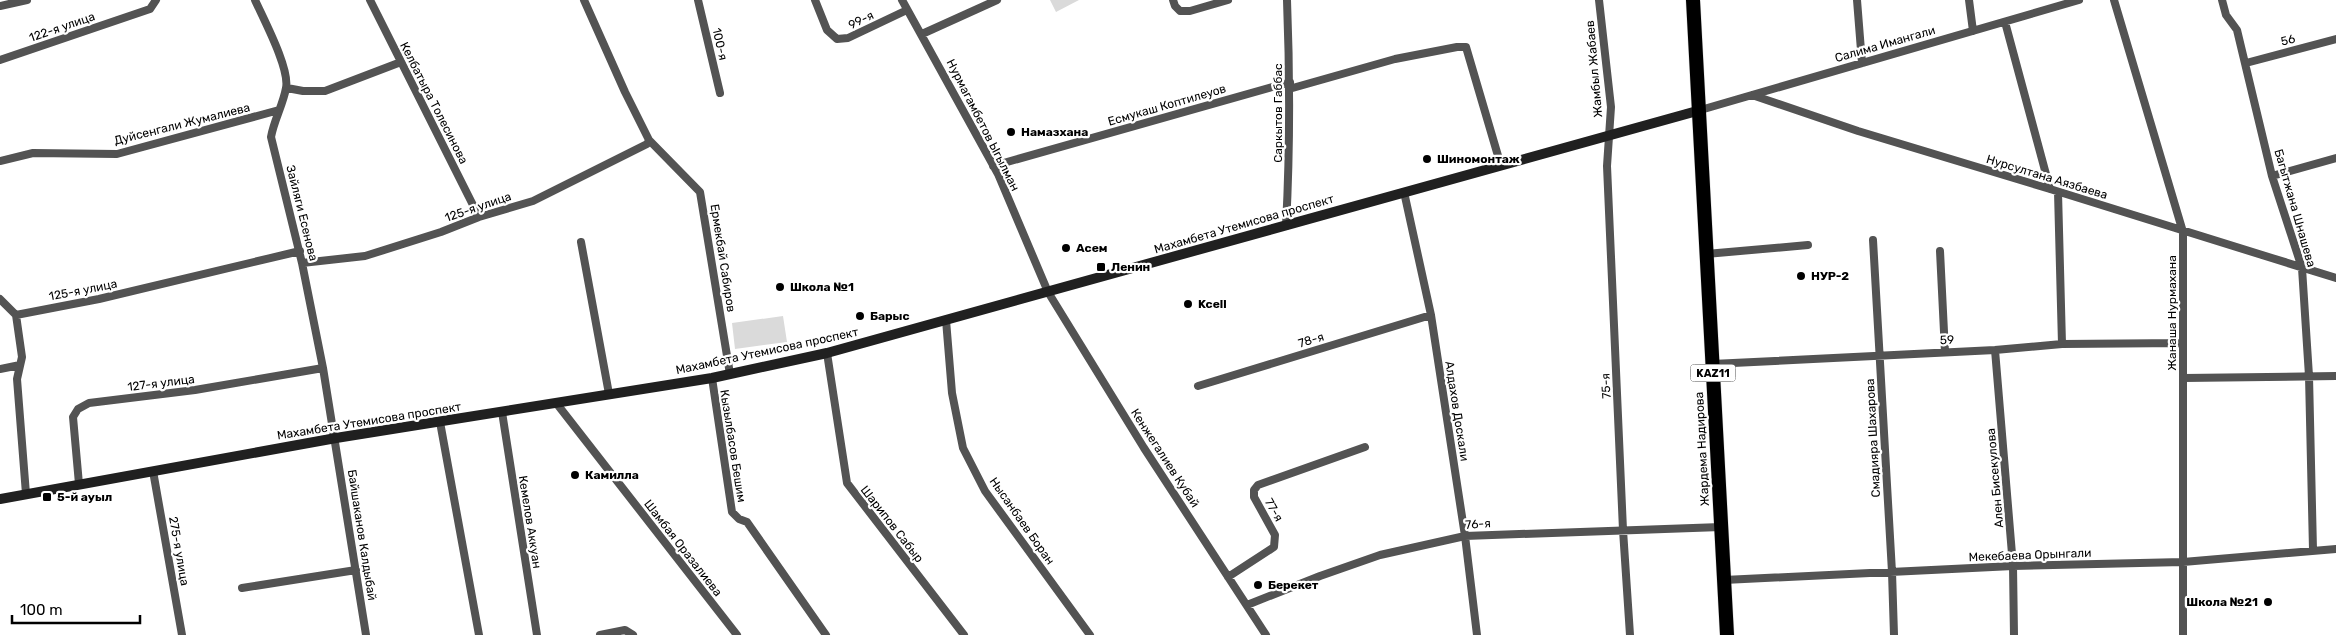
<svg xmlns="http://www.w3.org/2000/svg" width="2336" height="635" font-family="Rubik,sans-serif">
<rect width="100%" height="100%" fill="#fff"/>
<path fill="#dadada" d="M1050,0h29l-23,12z
M783,316l4,26 -52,7 -3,-26z"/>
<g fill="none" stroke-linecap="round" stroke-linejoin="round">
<defs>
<path id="highway" d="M1693,0l34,635"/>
</defs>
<use href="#highway" stroke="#dbdbdb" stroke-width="15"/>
<path stroke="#535353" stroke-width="8" d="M255,0c9,20 35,69 31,88 -3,17 -12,32 -15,49l31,126 21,105 43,267
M370,0l109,217
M584,0l41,92 24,48 51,52 30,182
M698,0l22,93
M815,0l12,30 10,9 11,-1 59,-28
M902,0l96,174 50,118 96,156 122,187
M1173,0l2,6 5,5h10l38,-11
M1599,0l12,107 -4,59 16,364 7,105
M1857,0l5,63
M1969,0l4,31
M2114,0l69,232v403
M2222,0l4,15 11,15 35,146 30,92 7,108 4,174
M0,6l27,-6
M2005,22l45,167
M922,34l75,-34
M0,60l150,-51 6,-9
M2246,63l90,-24
M287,88l16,3h22l76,-29
M1289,89l106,-30 62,-12h9l35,119
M1752,95l106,36 192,58 286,89
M1697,111l382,-111
M0,161l33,-8 84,1 162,-44
M993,166l297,-84
M2272,176l64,-18
M1404,192l27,123 34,221 12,99
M2058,192l4,152
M1286,226c4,-75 4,-150 1,-226
M1873,240l19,332 2,63
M581,242l28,152
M1940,251l5,101
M1706,254l102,-9
M302,263l63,-7 76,-24 38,-15 54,-16 114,-57 2,-4
M0,299l16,16
M16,315l83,-16 201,-48
M16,315l6,42 -5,22 9,115
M946,320l6,73 11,55 22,43 105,144
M1995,350l18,216 1,69
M827,353l20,130 117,152
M1712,364l283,-14 67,-6 121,-1
M0,369l20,-4
M712,378l20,134 7,7 8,3 79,113
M2184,378l152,-2
M1198,386l233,-71
M557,404l180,231
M502,412l35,223
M440,422l39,213
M153,471l29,164
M79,484l-6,-67 5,-8 11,-6 106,-13 128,-22
M1228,577l46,-30 1,-12 -21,-38v-7l4,-5 107,-38
M1724,580l289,-14 170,-4 153,-13
M242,588l114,-18
M1247,605l73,-29 60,-21 85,-19 256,-9
M600,635l25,-5 8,5"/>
<path stroke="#202020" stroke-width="10" d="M0,499l336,-61 376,-60 115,-25 870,-242"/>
<use href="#highway" stroke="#000" stroke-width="14"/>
</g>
<g fill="#000" stroke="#fff" stroke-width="2">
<circle cx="1011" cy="132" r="5"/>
<circle cx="1427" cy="159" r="5"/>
<circle cx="1066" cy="248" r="5"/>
<rect x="1096" y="262" width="10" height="10" rx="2.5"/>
<circle cx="1801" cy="276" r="5"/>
<circle cx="780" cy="287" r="5"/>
<circle cx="1188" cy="304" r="5"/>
<circle cx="860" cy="316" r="5"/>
<circle cx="575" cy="475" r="5"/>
<rect x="42" y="492" width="10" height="10" rx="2.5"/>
<circle cx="1258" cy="585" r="5"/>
<circle cx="2268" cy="602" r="5"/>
</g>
<g text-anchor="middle" stroke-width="4.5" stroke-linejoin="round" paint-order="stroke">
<rect fill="#fff" stroke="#4c4c4c" stroke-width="1" x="1690.5" y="364.5" width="45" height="17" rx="4"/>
<g font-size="11" font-weight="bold" fill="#000">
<text x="1713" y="377">KAZ11</text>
</g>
<g font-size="12" fill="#000" stroke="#fff">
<text transform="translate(861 20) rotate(-26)" y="4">99-я</text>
<text transform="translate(62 27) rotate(-19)" y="4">122-я улица</text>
<text transform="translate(2288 40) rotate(-15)" y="4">56</text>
<text transform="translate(720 44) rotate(77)" y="4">100-я</text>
<text transform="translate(1885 44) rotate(-16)" y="4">Салима Имангали</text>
<text transform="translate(1594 69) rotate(-95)" y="4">Жамбыл Жабаев</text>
<text transform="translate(434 103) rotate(63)" y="4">Келбатыра Толесинова</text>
<text transform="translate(1167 105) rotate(-16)" y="4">Есмукаш Коптилеуов</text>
<text transform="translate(1278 113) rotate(-90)" y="4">Саркытов Габбас</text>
<text transform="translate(182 124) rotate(-14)" y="4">Дуйсенгали Жумалиева</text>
<text transform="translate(983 125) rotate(63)" y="4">Нурмагамбетов Ыгылман</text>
<text transform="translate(2047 177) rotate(17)" y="4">Нурсултана Аязбаева</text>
<text transform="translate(478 207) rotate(-19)" y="4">125-я улица</text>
<text transform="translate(2295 208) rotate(74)" y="4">Багытжана Шнашева</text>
<text transform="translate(302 213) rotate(76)" y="4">Зайляги Есенова</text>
<text transform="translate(1244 224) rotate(-16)" y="4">Махамбета Утемисова проспект</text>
<text transform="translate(723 258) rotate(81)" y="4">Ермекбай Сабиров</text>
<text transform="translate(83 290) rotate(-11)" y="4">125-я улица</text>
<text transform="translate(2172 313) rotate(-90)" y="4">Жанаша Нурмахана</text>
<text transform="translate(1311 340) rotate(-17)" y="4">78-я</text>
<text transform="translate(1947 340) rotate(-3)" y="4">59</text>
<text transform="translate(767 351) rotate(-12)" y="4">Махамбета Утемисова проспект</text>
<text transform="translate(161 383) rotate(-7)" y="4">127-я улица</text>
<text transform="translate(1606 386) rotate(-93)" y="4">75-я</text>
<text transform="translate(1457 411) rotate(81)" y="4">Алдахов Доскали</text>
<text transform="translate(369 421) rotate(-9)" y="4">Махамбета Утемисова проспект</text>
<text transform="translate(1873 438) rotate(-93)" y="4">Смадияра Шахарова</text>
<text transform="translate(733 446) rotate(81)" y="4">Кызылбасов Бешим</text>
<text transform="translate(1702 449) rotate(-93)" y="4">Жардема Надирова</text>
<text transform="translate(1165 458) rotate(57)" y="4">Кенжегалиев Кубай</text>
<text transform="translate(1995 478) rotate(-95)" y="4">Ален Бисекулова</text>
<text transform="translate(1274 510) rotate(61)" y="4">77-я</text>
<text transform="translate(1022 521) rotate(55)" y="4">Нысанбаев Боран</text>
<text transform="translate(530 522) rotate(81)" y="4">Кемелов Аккуан</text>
<text transform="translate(892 524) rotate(52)" y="4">Шарипов Сабыр</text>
<text transform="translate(1478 524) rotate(-4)" y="4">76-я</text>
<text transform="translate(362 535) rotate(81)" y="4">Байшаканов Калдыбай</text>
<text transform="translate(683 548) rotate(52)" y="4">Шамбая Оразалиева</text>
<text transform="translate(179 551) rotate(80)" y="4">275-я улица</text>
<text transform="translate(2030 555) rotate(-2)" y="4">Мекебаева Орынгали</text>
</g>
<g font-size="12" font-weight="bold" fill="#000" stroke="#fff" text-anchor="start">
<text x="1021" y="136">Намазхана</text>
<text x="1437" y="163">Шиномонтаж</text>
<text x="1076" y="252">Асем</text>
<text x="1111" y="271">Ленин</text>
<text x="1811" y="280">НУР-2</text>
<text x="790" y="291">Школа №1</text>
<text x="1198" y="308">Kcell</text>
<text x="870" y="320">Барыс</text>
<text x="585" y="479">Камилла</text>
<text x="57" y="501">5-й ауыл</text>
<text x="1268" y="589">Берекет</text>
<text x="2258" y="606" text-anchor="end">Школа №21</text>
</g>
</g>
<path d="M12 615v8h128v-8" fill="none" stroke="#000000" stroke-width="2.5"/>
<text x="20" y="615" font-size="15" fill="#000000" stroke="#ffffff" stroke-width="4" paint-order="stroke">100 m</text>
</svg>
